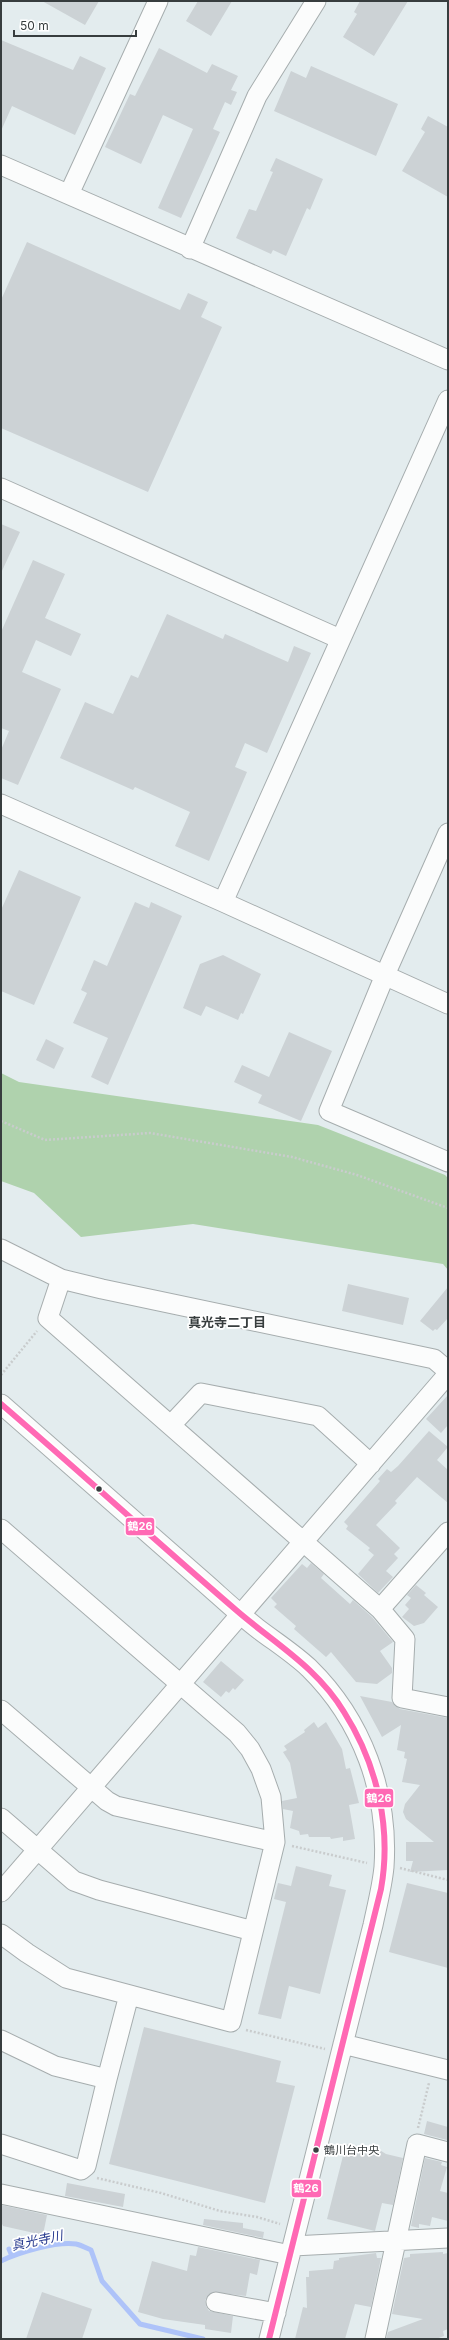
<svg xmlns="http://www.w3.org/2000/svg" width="449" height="2340" font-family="Inter,'Noto Sans JP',sans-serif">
<rect width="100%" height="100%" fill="#e3ecee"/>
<path fill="#afd2ad" d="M1,1073l18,9 299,43 127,50 3,3v92l-5,-6 -250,-40 -112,13 -47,-44 -33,-12z"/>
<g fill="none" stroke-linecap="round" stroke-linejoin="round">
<path stroke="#aec3f9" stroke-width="5" d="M9,2249l3,7
M1,2261c18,-9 56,-20 75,-17 5,1 10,4 15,6l11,31 38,43 63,15"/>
</g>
<path fill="#ccd2d5" d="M42,1h57l-14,24z
M198,1h34l-21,35 -25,-15z
M360,1h48l-34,55 -31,-19 14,-23 -3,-2z
M1,40l72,30 7,-14 26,12 -31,67 -63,-29 -11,25z
M159,48l48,25 5,-9 26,12 -7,14 6,2 -6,13 -6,-3 -12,27 7,3 -39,86 -23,-10 35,-79 -30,-14 -22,49 -36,-17 25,-53 5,2z
M311,66l87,38 -22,52 -102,-45 17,-40 15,7z
M428,116l20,11v70l-46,-26 23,-39 -4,-3z
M276,158l47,21 -13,31 -3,-2 -21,48 -13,-6 -2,4 -35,-16 13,-29 7,2 17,-39 -3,-1z
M27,242l153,68 8,-17 20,9 -7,15 21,10 -74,165 -147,-64v-128z
M1,524l19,8 -19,41z
M33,560l32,14 -20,44 36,16 -10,22 -35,-16 -14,32 39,17 -43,96 -17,-7v-28l8,-19 -8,-3v-96z
M167,614l56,25 2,-5 63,28 6,-16 17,7 -44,100 -22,-10 -10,24 12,5 -38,89 -34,-15 15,-34 -55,-25 -2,3 -73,-32 25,-56 28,12 18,-39 7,3z
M19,870l62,27 -47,108 -33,-14v-81z
M135,902l14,6 2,-6 31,14 -74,169 -17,-8 17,-39 -35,-15 14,-30 -6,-3 13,-30 13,6z
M223,955l38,19 -18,40 -2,-1 -3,7 -32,-14 -5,10 -18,-8 17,-44z
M289,1032l43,19 -31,70 -43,-18 4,-8 -28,-13 8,-17 27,12z
M46,1039l18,9 -10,21 -18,-9z
M348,1284l61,14 -6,27 -61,-14z
M448,1287v31l-11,12 -2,-1 -2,2 -13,-10z
M448,1395v30l-7,8 -15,-14z
M429,1431l19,16 -11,13 11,10v33l-31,-26 -22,24 2,2 -21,22 24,23 -6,6 4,4 -12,13 7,6 -15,16 -20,-19 16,-19 -6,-5 2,-2 -24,-19 2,-3 -4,-4 36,-41 -2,-2 9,-10 4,3 7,-6z
M311,1563l13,11 -3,4 29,26 3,-4 19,17 21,25 -13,9 12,17v5l-15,11 -21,-2 -25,-30 -5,5 -32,-28 2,-3 -22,-19 3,-3 -6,-6 31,-34 5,4z
M416,1585l10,8 -2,2 14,12 -14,16 -10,3 -12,-9 7,-8 -4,-4 6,-7 -4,-3z
M221,1661l23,19 -9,10 -2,-2 -4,5 -3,-2 -5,6 -18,-15z
M360,1696l32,6 8,7 48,9v152l-38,2 3,-11h-7v-19h28l-28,-23 -3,-7 2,-8 15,-19 -18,-3 5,-23 -3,-1 1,-6 -8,-2 4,-25 -19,12z
M314,1722l4,6 8,-6 16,27 4,20 4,-1 9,35 -10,2 6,34 -12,2v-4l-12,2 -1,-2h-21l-1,-3 -8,1 -1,-4 -9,-3 3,-17 -10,-2 -1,-8 15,-3 -7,-35 -7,-11 4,-2 -3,-4 21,-14 -1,-2z
M296,1866l36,9 -3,11 17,4 -26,104 -31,-8 -8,33 -23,-5 28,-112 -12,-3 4,-16 13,3z
M407,1883l41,10v75l-59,-16z
M144,2027l137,34 -5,21 19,4 -30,117 -156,-39z
M427,2121l21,6 -1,13 -23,-6z
M346,2144l32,5 8,5 17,4 -10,47 -11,-2 -7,28 -48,-12z
M425,2158l17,4 -1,3 6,2 -7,24 8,2v28l-16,-4 -2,9 -11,-2v4l-8,-2z
M67,2183l58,11 -2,13 -58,-11z
M1,2205l46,10 -4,20 -40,-9 -2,-4z
M204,2219l39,4v5l21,4 -1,6 -60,-13z
M198,2247l62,13 -3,15 -7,-2 -4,23 -33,-4 -8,8 1,6 3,5 24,5 -2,17 -26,-4v-4l-42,-6 -25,-7 14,-51 35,10 3,-16 6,1z
M443,2252v2l5,-1v76l-5,2 1,5 -8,3h-50l2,-7 35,-13 -31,-5 12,-56 6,-1v-3z
M376,2253l1,5h4l-10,49 -16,-3 -10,35h-50l8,-32 4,1 -1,-31h3v-6l24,-2 1,-8 5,-1v-2z
M42,2292l50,17 -10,30h-56z"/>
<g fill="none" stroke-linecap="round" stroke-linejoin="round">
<defs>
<path id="minor" d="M1,165l447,195
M69,194l89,-193
M190,249l67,-153 59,-95
M1,488l339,151
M1,804l222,98 225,102
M448,833l-63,142 -56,136 119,51
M223,902l225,-502
M1,1249l60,30 41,10 332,70 14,12
M61,1279l-13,39 332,291 25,30 -3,59 46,9
M1,1404c68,59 136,119 204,179 17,15 34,31 52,45 17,13 36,25 52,40 53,52 80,125 75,199 -2,20 -7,39 -11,58l-104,414
M171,1425l30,-32 117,23 53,48
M1,1529l236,204 13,16 11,20 10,28 4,45 -44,180 -165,-44 -39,-25 -26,-19
M380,1609l68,-77
M1,1710l106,91 9,5 159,36
M1,1818l73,63 25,9 154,41
M1,1892l447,-518
M1,2040l54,26 52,13 22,-84
M343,2044l105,26
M1,2144l80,26 5,-4 21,-87
M1,2194l289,61
M293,2246l155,-8
M216,2302l60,11
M375,2339l42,-195 31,8"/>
</defs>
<use href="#minor" stroke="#a6adae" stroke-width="21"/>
<path stroke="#c9cccd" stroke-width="2.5" stroke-dasharray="2 2" stroke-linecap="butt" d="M1,1121l44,19 105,-7 142,24 65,18 91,33
M1,1375l36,-44
M292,1846l75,17
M400,1868l48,12
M246,2030l79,19
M418,2128l11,-45
M97,2178l64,15 59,18 37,6 23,7"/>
<use href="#minor" stroke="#fbfcfc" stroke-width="19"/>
<defs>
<path id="bus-1" d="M1,1404c79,68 156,138 235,206 38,33 81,57 108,102 33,52 48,116 37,177l-112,450"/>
</defs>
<use href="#bus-1" stroke="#fff" stroke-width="9"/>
<use href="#bus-1" stroke="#ff69b4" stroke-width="6"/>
</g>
<g fill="#373d3e" stroke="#fff" stroke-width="1.5">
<circle cx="99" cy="1489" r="3.5"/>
<circle cx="316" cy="2150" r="3.5"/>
</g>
<g text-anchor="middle" stroke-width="3.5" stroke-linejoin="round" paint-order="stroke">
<g font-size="11" fill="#373d3e" stroke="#fff" text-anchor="start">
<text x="324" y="2154">鶴川台中央</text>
</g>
<g font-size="13" font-weight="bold" fill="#373d3e" stroke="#fff">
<text x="227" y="1327">真光寺二丁目</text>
</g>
<g font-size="13" font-style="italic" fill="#26398e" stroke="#fff">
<text transform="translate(37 2240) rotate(-12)" y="5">真光寺川</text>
</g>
</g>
<g stroke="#fff" stroke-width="1.5">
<rect x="125" y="1517" width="30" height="19" rx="4" fill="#ff69b4"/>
<rect x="364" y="1788" width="30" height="20" rx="4" fill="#ff69b4"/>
<rect x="291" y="2179" width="31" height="19" rx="4" fill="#ff69b4"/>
</g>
<g font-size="11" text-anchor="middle" font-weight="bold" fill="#fff">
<text x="140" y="1530">鶴26</text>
<text x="379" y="1802">鶴26</text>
<text x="306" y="2192">鶴26</text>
</g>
<rect width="449" height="2340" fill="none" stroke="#373d3e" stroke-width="4"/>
<path d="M14 30v6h122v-6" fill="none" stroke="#373d3e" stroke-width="2"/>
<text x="20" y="30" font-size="12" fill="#373d3e" stroke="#ffffff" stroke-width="3" paint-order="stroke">50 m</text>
</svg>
